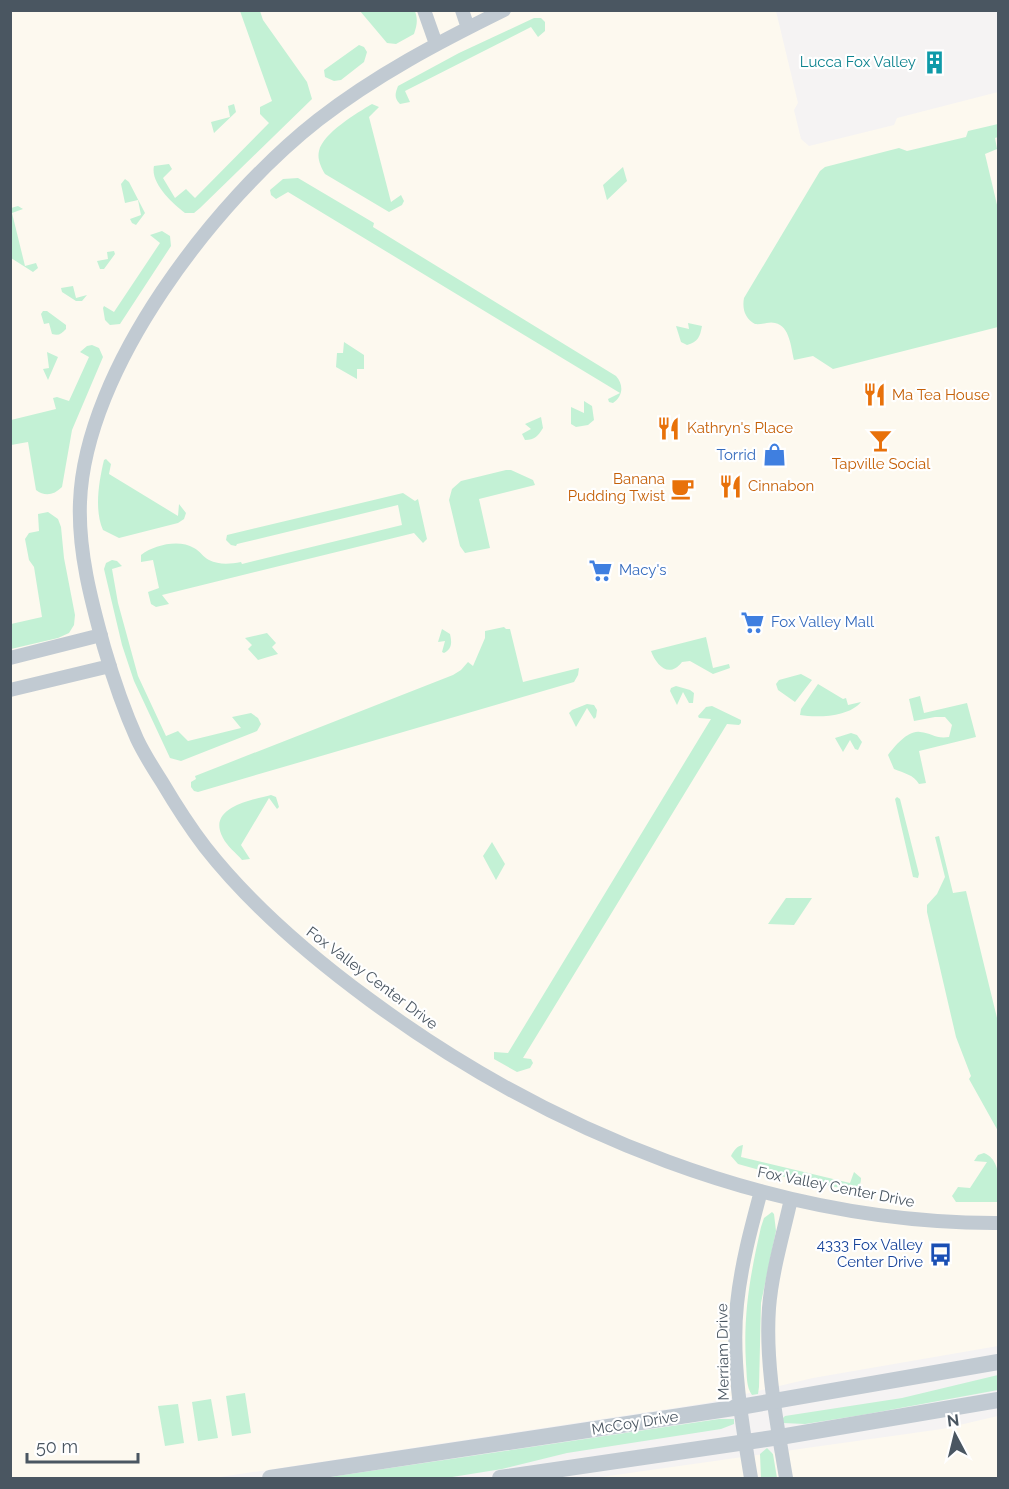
<svg xmlns="http://www.w3.org/2000/svg" width="1009" height="1489" font-family="Raleway,sans-serif">
<rect width="100%" height="100%" fill="#f5f3f3"/>
<path fill="#fdf9ef" d="M10,11h766l22,92 -4,7 7,29 8,7 85,-21 3,-7 101,-26v1254l-185,32 -106,25 -493,75h-203z
M998,1416v62h-404l348,-49z"/>
<path fill="#c3f1d5" d="M240,11h20l3,9 44,62 5,17 -112,109 -6,5h-9c-12,-9 -35,-30 -31,-47l15,-2 3,5 -9,9 12,20 11,-9 9,9 74,-75 -9,-9v-7l12,-6z
M360,11h55c3,9 2,14 -1,23l-18,10 -9,-1z
M534,18h7l4,4v9l-7,6 -7,-10 -126,64 5,11 -10,2c-6,-6 -5,-10 -2,-18l61,-33z
M359,45l5,2 3,5 -3,10 -23,18 -7,1 -9,-4 -1,-7z
M234,104l2,8 -22,21 -3,-11 19,-5 -2,-11z
M372,104l7,3 -10,10 22,85 10,-7 3,6 -2,4 -13,7 -64,-38c-4,-7 -8,-15 -6,-23 4,-18 38,-38 53,-47z
M998,124v13l-3,1 2,11 -12,5 13,55v118l-165,42 -20,-13 -19,4c-3,-12 -4,-34 -19,-37 -6,-2 -13,2 -20,1 -10,-6 -13,-15 -11,-26l76,-127 5,-4 74,-19 8,3 59,-14 2,-6z
M623,167l4,14 -20,19 -4,-15z
M298,178l76,45 -1,4 243,149c8,9 7,20 -3,27l-4,-1 -1,-3 12,-6 -332,-201 -12,7 -5,-4 -1,-5 13,-11z
M125,179l4,3 16,31 -9,12 -4,-2 -2,-4 11,-4 -3,-15 -13,3 -4,-19z
M18,206l5,3 -11,4 13,53 11,-3 2,5 -5,4 -22,-14v-50z
M162,231l8,5 1,10 -51,78 -10,1 -5,-5 -2,-12 1,-2 10,6 46,-69 -10,-8z
M114,251l1,3 -11,15h-4l-3,-8 11,-2 -1,-7z
M73,286l3,12 11,-3 -5,6h-6l-14,-9 -1,-4z
M43,311h4l19,14v4c-5,5 -7,7 -14,5l-3,-11 -5,1 -3,-10z
M688,323l14,3c-2,11 -4,16 -15,19l-6,-3 -5,-16 13,3z
M344,342l20,13v14h-7v10l-21,-12 1,-14h6z
M92,345l7,3 4,9 -31,73 -10,57c-8,8 -17,10 -26,3l-8,-48 -17,3v-25l45,-11 -3,-11 4,-1 12,4 20,-44 -9,-5 7,-6z
M47,352l11,5 -10,23 -5,-11 6,-1z
M584,401l8,5 2,14 -6,5 -12,2 -5,-3v-17l13,6z
M541,417l2,11c-5,8 -8,12 -18,12l-3,-6 9,-5 -6,-5z
M106,459l5,5 -2,10 69,42 1,-12 7,9 -2,6 -6,4 -59,15 -16,-8c-9,-20 -4,-49 1,-70z
M506,470h5l22,10 2,5 -56,14 11,49 -25,5 -5,-7 -11,-46 3,-11 9,-8z
M403,493l12,8 3,-2 9,40 -4,4 -9,-10 -252,62 7,9 -13,3 -5,-3 -3,-12 11,-4 -6,-28 -12,2v-7c13,-10 38,-16 53,-7 6,3 9,9 15,12 10,5 21,4 32,2l1,2 160,-39 -4,-20 -161,39 -1,2 -5,-1 -5,-5 1,-5z
M48,512l10,7 3,8 3,31 11,57 -1,10 -5,8 -11,5 -47,11v-25l31,-7 -8,-50 -5,-7 -4,-21 4,-6 10,-2 -1,-17z
M112,560l5,1 5,5 -10,3 6,34 20,73 28,60 12,-5 10,10 53,-13 -9,-11 19,-4 7,5 3,6 -4,7 -76,30 -11,-3 -36,-77 -12,-36 -18,-76 2,-6z
M504,627l2,2h4l13,53 56,-14 -1,7 -4,7 -376,110 -4,-1 -3,-4v-5l5,-3 -1,-3 258,-101 8,-5 7,-8 5,4 12,-28v-7z
M442,629l8,5c2,9 2,15 -6,19l-2,-1 3,-11 -7,1z
M267,633l9,10 -4,4 6,7 -20,6 -10,-11 4,-4 -7,-7z
M706,637l7,31 16,-4 1,4 -17,6 -23,-13 -8,1c-13,17 -26,3 -31,-11z
M801,674l11,6 -17,22 -17,-12 -2,-6 3,-4z
M818,684l25,15 3,-1 2,7 13,-3c-12,15 -44,16 -61,13l1,-6z
M676,686l14,4 4,3 -1,10h-4l-6,-11 -6,13 -7,-14 1,-3z
M920,696l4,17 43,-10 9,34 -57,14 7,32 -7,1c-5,-9 -15,-11 -25,-15l-6,-14c7,-9 20,-25 32,-23 12,1 15,7 29,5l3,-12 -7,-8h-10l-21,4 -5,-22z
M587,704l7,1 3,5 -1,7 -2,2 -7,-11 -11,19 -7,-14 3,-3z
M712,706l29,14v3l-2,2 -12,-1 -204,334 8,1 2,4 -3,5 -13,4 -23,-13v-7l14,1 203,-334 -12,-1 -1,-2 8,-9z
M851,733l6,2 5,7 -4,8 -3,-1 -5,-9 -7,12 -8,-14z
M271,795l5,2 3,10 -2,2 -8,-11 -28,47 9,14 -8,1c-6,-7 -15,-14 -19,-22 -17,-31 29,-38 48,-43z
M897,797l3,2 19,75 -1,4 -5,-1 -18,-78z
M939,836l14,57 13,-2 32,131v109l-29,-52 2,-3 -15,-39 -29,-125v-7l10,-11 8,-17 -10,-40z
M492,842l13,22 -9,16 -13,-24z
M786,898h26l-18,27 -26,-1z
M743,1145l-2,12 109,26 4,-11 7,6c0,8 -3,10 -10,12l-66,-13 -47,-13 -7,-8c3,-6 6,-10 12,-11z
M984,1153c18,7 15,33 14,49h-42l-4,-6 6,-9 12,1 17,-26 -13,-1 4,-6z
M772,1212l2,2 2,17 -15,72 -2,84 -1,7 -6,1c-6,-8 -5,-20 -6,-31 -3,-50 4,-88 15,-137l3,-9z
M998,1375v15l-136,25 -57,9 -22,-1v-5l2,-2 117,-18z
M245,1393l6,40 -19,3 -6,-40z
M211,1399l7,39 -20,3 -6,-39z
M178,1404l6,39 -19,3 -7,-40z
M719,1419h15v5l-13,5 -154,24 -65,16 -56,9h-123z
M767,1448l6,6 4,24h-16l-1,-24z"/>
<g fill="none" stroke-linecap="round" stroke-linejoin="round">
<path stroke="#c1cad2" stroke-width="14" d="M424,10l12,34
M462,10l6,18
M504,10c-65,32 -128,65 -186,110 -102,80 -233,248 -238,382 -2,49 11,98 24,145 9,31 20,63 33,92 7,15 16,29 25,43 13,22 27,44 43,65 47,60 105,109 165,153 179,132 404,224 628,223
M10,658l91,-23
M10,690l100,-24
M751,1478c-9,-54 -20,-119 -14,-174 4,-39 14,-76 24,-113
M786,1478c-9,-55 -21,-114 -17,-170 3,-37 14,-73 22,-109"/>
<path stroke="#c1cad2" stroke-width="16" d="M270,1478l470,-71 258,-45
M500,1478l280,-41 218,-37"/>
</g>
<defs>
<symbol id="building-bare" viewBox="-9 -9 18 18"><path d="M-4-6H4V6H1V3H-1V6H-4ZM-2.5-4.3h1.7v1.8h-1.7ZM.8-4.3h1.7v1.8H.8ZM-2.5-1h1.7V.8h-1.7ZM.8-1h1.7V.8H.8Z" fill="#0f9aa8" stroke="#fff" stroke-width="2.5" paint-order="stroke"/></symbol>
<symbol id="restaurant-bare" viewBox="-9 -9 18 18"><path d="M-5-6h1v4h1v-4h1v4h1v-4h1v5L-1.5 .5V6h-2V.5L-5-1ZM5-6V6H3V1.5H1.5Q1.5-4 5-6Z" fill="#e8710a" stroke="#fff" stroke-width="2.5" paint-order="stroke"/></symbol>
<symbol id="bar-bare" viewBox="-9 -9 18 18"><path d="M-6-5H6L.8 .8V4.5H3.5V6h-7V4.5H-.8V.8Z" fill="#e8710a" stroke="#fff" stroke-width="2.5" paint-order="stroke"/></symbol>
<symbol id="shop-bare" viewBox="-9 -9 18 18"><path d="M-5-2.5h2.3a2.7 3.5 0 0 1 5.4 0H5L5.5 6h-11ZM-1.5-2.5h3a1.5 2.3 0 0 0-3 0Z" fill="#3f7fe0" stroke="#fff" stroke-width="2.5" paint-order="stroke"/></symbol>
<symbol id="cafe-bare" viewBox="-9 -9 18 18"><path d="M-5.5-4.5H6V0H3Q3 3.5 0 3.5H-2.5Q-5.5 3.5-5.5 0ZM3-3.2v2h1.7v-2ZM-6 4.5H4V6H-6Z" fill="#e8710a" stroke="#fff" stroke-width="2.5" paint-order="stroke"/></symbol>
<symbol id="supermarket-bare" viewBox="-9 -9 18 18"><path d="M-6-5.5h2.5l.6 2H6L4.5 2H-2.5L-4.4-4H-6ZM-1.5 3.2a1.3 1.3 0 1 0 .1 0ZM3 3.2a1.3 1.3 0 1 0 .1 0Z" fill="#3f7fe0" stroke="#fff" stroke-width="2.5" paint-order="stroke"/></symbol>
<symbol id="bus-bare" viewBox="-9 -9 18 18"><path d="M-5-6H5V4H4V6H2V4H-2V6H-4V4H-5ZM-3.5-4V0h7V-4ZM-3.5 1.2v1.5H-2V1.2ZM2 1.2v1.5H3.5V1.2Z" fill="#1a4fb4" stroke="#fff" stroke-width="2.5" paint-order="stroke"/></symbol>
</defs>
<g fill-rule="evenodd">
<use href="#building-bare" x="918" y="46" width="33" height="33"/>
<use href="#restaurant-bare" x="858" y="378" width="33" height="33"/>
<use href="#restaurant-bare" x="652" y="412" width="33" height="33"/>
<use href="#bar-bare" x="864" y="424" width="33" height="33"/>
<use href="#shop-bare" x="758" y="438" width="33" height="33"/>
<use href="#restaurant-bare" x="714" y="470" width="33" height="33"/>
<use href="#cafe-bare" x="666" y="472" width="33" height="33"/>
<use href="#supermarket-bare" x="584" y="554" width="33" height="33"/>
<use href="#supermarket-bare" x="736" y="606" width="33" height="33"/>
<use href="#bus-bare" x="924" y="1238" width="33" height="33"/>
</g>
<g text-anchor="middle" stroke-width="4.5" stroke-linejoin="round" paint-order="stroke">
<g font-size="15" fill="#0d838f" stroke="#fff" text-anchor="end">
<text x="916" y="67">Lucca Fox Valley</text>
</g>
<g font-size="15" fill="#c56008" stroke="#fff" text-anchor="start">
<text x="892" y="400">Ma Tea House</text>
<text x="687" y="433">Kathryn's Place</text>
<text x="881" y="469" text-anchor="middle">Tapville Social</text>
<text x="665" y="484" text-anchor="end">Banana<tspan x="665" dy="17">Pudding Twist</tspan></text>
<text x="748" y="491">Cinnabon</text>
</g>
<g font-size="15" fill="#366cbe" stroke="#fff" text-anchor="start">
<text x="756" y="460" text-anchor="end">Torrid</text>
<text x="619" y="575">Macy's</text>
<text x="771" y="627">Fox Valley Mall</text>
</g>
<g font-size="15" fill="#4a5661" stroke="#fff">
<text transform="translate(372 978) rotate(37)" y="5">Fox Valley Center Drive</text>
<text transform="translate(836 1187) rotate(11)" y="5">Fox Valley Center Drive</text>
<text transform="translate(723 1352) rotate(-91)" y="5">Merriam Drive</text>
<text transform="translate(635 1423) rotate(-9)" y="5">McCoy Drive</text>
</g>
<g font-size="15" fill="#164399" stroke="#fff" text-anchor="end">
<text x="923" y="1250">4333 Fox Valley<tspan x="923" dy="17">Center Drive</tspan></text>
</g>
</g>
<rect width="1009" height="1489" fill="none" stroke="#4a5661" stroke-width="24"/>
<g transform="translate(955 1435) rotate(353)" stroke="#ffffff" stroke-width="4.5" paint-order="stroke">
<path d="M0-4.5L10 22L0 15L-10 22Z" fill="#4a5661"/>
<text y="-9" font-size="16" font-weight="bold" text-anchor="middle" fill="#4a5661">N</text>
</g>
<path d="M27 1453v9h111v-9" fill="none" stroke="#4a5661" stroke-width="3"/>
<text x="36" y="1453" font-size="18" fill="#4a5661" stroke="#ffffff" stroke-width="4.5" paint-order="stroke">50 m</text>
</svg>
